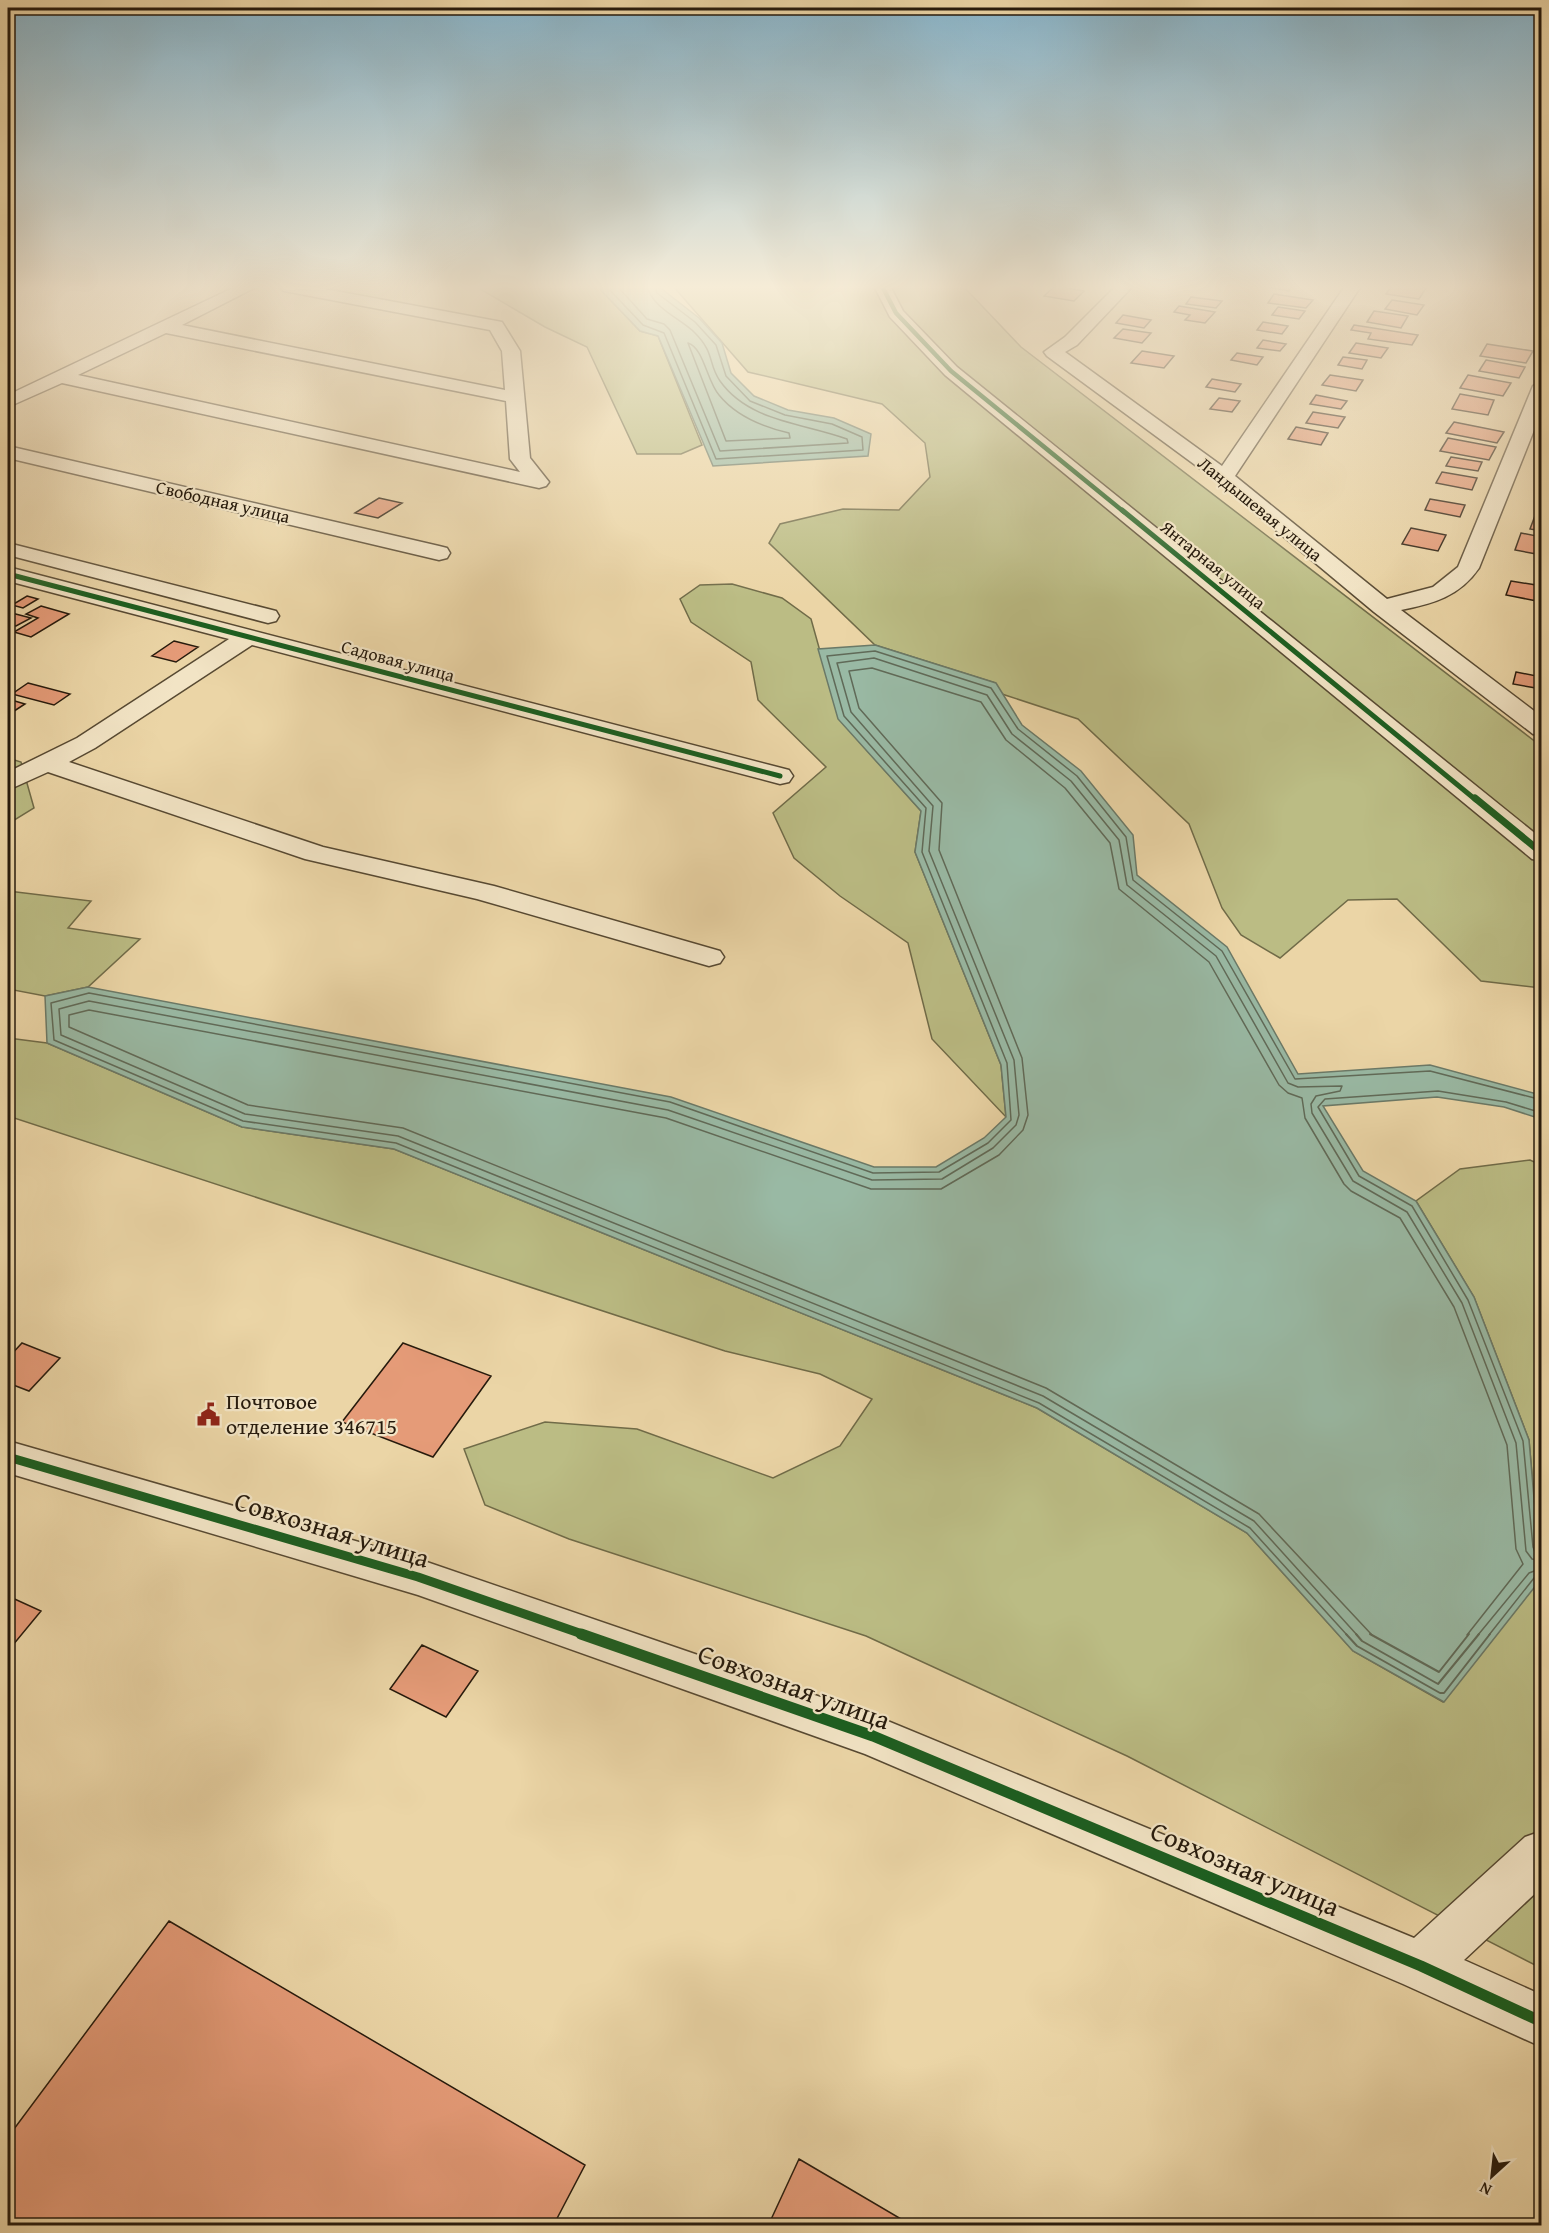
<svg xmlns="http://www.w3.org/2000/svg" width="1549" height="2233" font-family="'Gentium Book Plus',serif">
<rect width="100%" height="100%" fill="#ebd5a6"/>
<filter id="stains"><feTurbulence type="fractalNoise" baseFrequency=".00333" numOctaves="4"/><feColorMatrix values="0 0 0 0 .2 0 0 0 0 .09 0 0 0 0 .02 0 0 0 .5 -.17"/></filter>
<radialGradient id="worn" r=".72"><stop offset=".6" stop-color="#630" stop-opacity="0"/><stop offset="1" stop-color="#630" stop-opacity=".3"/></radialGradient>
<path fill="#bbbc84" stroke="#706b48" stroke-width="1.5" d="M475,286h122l43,45 18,5 44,109 -21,9h-44l-50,-107 -42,-20z
M673,286h290l58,61 520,399v242l-60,-7 -84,-82 -49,1 -68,58 -39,-23 -19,-27 -33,-84 -111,-105 -76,-25 -7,-11 -120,-38 -106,-102 11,-19 63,-15 56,1 31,-33 -5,-34 -43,-39 -134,-32z
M732,584l50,14 29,21 28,100 82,92 -6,41 86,213 5,52 -74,-78 -24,-96 -68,-47 -46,-38 -21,-45 53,-46 -68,-67 -7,-38 -60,-40 -11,-23 20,-14z
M8,758l13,4 13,46 -26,16z
M8,891l83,10 -23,27 72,11 -52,48 -43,9 -37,-7z
M8,1038l39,5 195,84 152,22 643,259 210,125 106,118 90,51 98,-124 -12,-138 -55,-143 -58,-96 44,-32 70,-9 11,5v803l-414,-212 -261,-120 -297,-97 -84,-34 -21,-56 81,-27 92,7 136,49 67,-32 32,-47 -52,-25 -95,-23 -717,-235z"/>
<path fill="#99b9a4" stroke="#6b7967" stroke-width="1.5" d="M597,286h61l41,32 23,25 9,30 23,23 34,14 46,8 37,16 -3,22 -155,10 -55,-130 -18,-5z
M875,645l121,38 26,42 59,46 52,64 4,40 90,72 71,127 132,-9 111,30v24l-37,-12 -67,-10 -114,9 40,65 53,30 58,96 55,143 12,139 -97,123 -91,-51 -106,-118 -210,-125 -643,-259 -152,-22 -195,-84 -2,-47 43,-9 583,110 203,70h62l48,-29 22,-21 -5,-52 -86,-213 6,-41 -83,-92 -20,-70z"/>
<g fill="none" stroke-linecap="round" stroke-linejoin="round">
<path stroke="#606a58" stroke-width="1.5" d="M606,286l37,39 21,8 52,126 147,-9 -1,-13 -30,-13 -47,-9 -35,-14 -24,-25 -10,-31 -21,-23 -38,-29 -2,-7
M617,286l30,33 17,5 6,6 50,121 128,-8 -1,-4c-43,-16 -98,-17 -127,-58 -12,-17 -5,-28 -25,-48 -15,-15 -42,-24 -48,-47
M688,343c16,5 19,39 31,52 17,21 44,32 70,38l1,5 -64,3z
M1542,1113l-36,-11 -68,-11 -113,8 -7,8 41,69 53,30 56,94 55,141 10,106 2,5 7,1
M1347,1635l-97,-107 -211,-125 -643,-260 -153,-22 -189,-81 -3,-37 38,-10 581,109 203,71 66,-1 49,-29 23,-23 -4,-57 -85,-211 4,-44 -82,-92 -17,-60 48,-5 116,37 27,41 59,47 49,61 7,43 89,71 73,128 135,-8 112,29
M1357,1635l-103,-114 -211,-125 -645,-260 -153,-22 -184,-79 -2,-26 30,-8 579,109 204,70 70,-1 51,-31 23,-23 3,-10 -5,-55 -85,-209 4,-45 -82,-94 -14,-49 37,-5 113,37 25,39 59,47 48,59 8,45 89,71 72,127 10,4 44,-1 -2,5 -24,5 -5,8 1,9 41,68 54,31 55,91 54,140 10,108 6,8 10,2
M1372,1635l-113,-121 -213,-126 -643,-260 -155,-23 -179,-78v-12l20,-5 577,108 205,71h70l58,-34 24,-25 5,-15 -6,-57 -83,-208 3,-47 -83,-95 -10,-37 23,-3 109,34 25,38 59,48 45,55 9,46 90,73 70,123 9,8 14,5 3,20 39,66 7,7 49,27 54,89 53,138 9,104 7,15 -56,71
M1478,1635l51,-62 13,-5
M1489,1635l45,-57 8,-3"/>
<path stroke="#606a58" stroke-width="2" d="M1346,1634l11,12 83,47h4l46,-59
M1356,1634l6,7 76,43 41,-50
M1370,1634l69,38 30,-38"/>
</g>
<path fill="#e59b78" stroke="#261a0c" stroke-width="1.5" d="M1055,286l29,5 -10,10 -30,-5z
M1262,286h31l-4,5z
M1392,286h17l17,2 -7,11 -33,-5z
M1274,294l39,6 -7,8 -38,-5z
M1191,297l31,4 -6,7 -30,-4z
M1392,300l32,5 -7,10 -32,-6z
M1179,306l36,6 -10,11 -20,-3 5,-5 -16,-3z
M1278,307l27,4 -6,8 -27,-4z
M1374,311l34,5 -7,12 -34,-6z
M1123,315l28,5 -7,8 -28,-5z
M1263,322l25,4 -6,8 -25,-4z
M1354,325l64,10 -6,10 -44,-6 3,-6 -20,-3z
M1123,329l28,4 -9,10 -28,-5z
M1263,340l23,4 -6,7 -23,-3z
M1356,343l32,5 -7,10 -32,-5z
M1487,344l46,7 -7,12 -46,-7z
M1142,351l32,5 -10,12 -33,-5z
M1237,353l26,4 -6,8 -26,-5z
M1343,357l24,3 -5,9 -24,-4z
M1486,360l39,7 -6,11 -40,-7z
M1330,375l33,5 -7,11 -34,-6z
M1468,375l43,8 -8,13 -43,-8z
M1212,379l29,5 -6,8 -29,-5z
M1460,394l34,6 -6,15 -36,-6z
M1316,395l31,6 -6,8 -31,-5z
M1219,398l21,3 -8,11 -22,-3z
M1313,412l32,5 -7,11 -32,-5z
M1454,422l50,10 -7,11 -51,-10z
M1296,427l32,6 -7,12 -33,-6z
M1448,438l48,9 -7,13 -49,-9z
M1451,457l31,5 -4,9 -32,-5z
M1442,472l35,6 -5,12 -36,-7z
M379,498l23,5 -24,15 -23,-5z
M1430,499l35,6 -5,12 -35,-7z
M1536,513l6,1v17l-12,-2z
M1411,528l35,7 -8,16 -36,-7z
M1521,533l21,4v18l-27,-5z
M1511,581l31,5v16l-36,-7z
M27,596l11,3 -15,9 -11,-3z
M41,606l28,8 -38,23 -17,-5 24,-14 -12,-4z
M8,612l23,6 -15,8 -8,-1z
M174,641l24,6 -22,15 -24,-6z
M1516,672l26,5v12l-29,-5z
M28,683l42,11 -16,11 -42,-11z
M8,699l17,5 -17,11z
M22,1343l38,15 -31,33 -21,-8v-25z
M403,1343l88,33 -58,81 -91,-35z
M8,1596l33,15 -33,40z
M422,1645l56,26 -32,46 -56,-28z
M169,1921l416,244 -32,61h-545v-89z
M799,2159l114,67h-145z"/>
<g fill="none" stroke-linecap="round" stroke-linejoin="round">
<defs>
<path id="minor" d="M237,286h21l-76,39 323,65 -3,-39 -12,-21 -206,-39 -8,-5h33l193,36 18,29 10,107 19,24 -3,4 -7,2 -477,-105 -54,24v-12zM166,333l340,68 4,58 10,13 -442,-97z
M1116,286h17l-56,59 -12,7 157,114 123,-180h16l-126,190 152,123 46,-12 25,-20 75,-181 9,-5v29l-63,158c-19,28 -46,36 -78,42l141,107v19l-9,-2 -159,-122 -157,-131 -170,-125 -3,-4 21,-15z
M8,446l431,100 8,2 3,5 -3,5 -8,2 -431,-102z
M8,543l268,68 3,5 -3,5 -8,2 -260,-68z
M8,567l781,203 4,6 -4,6 -9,2 -528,-139 -157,103 -26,14 254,85 171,39 226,65 4,6 -4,6 -11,3 -232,-67 -172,-40 -257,-87 -40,18v-18l69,-34 152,-99 -221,-58z
M8,1441l410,118 455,156 541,223 111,-101 17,-6v56l-78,73 78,35v52l-139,-63 -538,-230 -447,-159 -410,-122z"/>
<path id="tertiary" d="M874,286h16l13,25 54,56 585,472v22l-10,-2 -587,-484 -55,-58z"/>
</defs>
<use href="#minor" stroke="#574932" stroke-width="3"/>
<use href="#tertiary" stroke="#574932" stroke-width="3"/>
<use href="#minor" fill="#f2e4c5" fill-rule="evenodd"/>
<use href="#tertiary" fill="#f2e4c5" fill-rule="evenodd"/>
<defs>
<path id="cycleway-far4" d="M882,286l14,27 55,58 173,141"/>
<path id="cycleway-far3" d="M1122,510l354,290
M8,574l772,202"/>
<path id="cycleway-far2" d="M1475,798l67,55"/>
<path id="cycleway-far1" d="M8,1457l410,120 167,58"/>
<path id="cycleway" d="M581,1634l292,102 548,230 121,56"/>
</defs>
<use href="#cycleway-far4" stroke="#f2e4c5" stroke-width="7"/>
<use href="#cycleway-far3" stroke="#f2e4c5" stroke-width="8"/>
<use href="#cycleway-far2" stroke="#f2e4c5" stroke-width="10"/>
<use href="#cycleway-far1" stroke="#f2e4c5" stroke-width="13"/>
<use href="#cycleway" stroke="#f2e4c5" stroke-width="15"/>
<use href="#cycleway-far4" stroke="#1b5e20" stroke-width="4.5"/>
<use href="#cycleway-far3" stroke="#1b5e20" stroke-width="5"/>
<use href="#cycleway-far2" stroke="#1b5e20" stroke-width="7"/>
<use href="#cycleway-far1" stroke="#1b5e20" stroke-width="9"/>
<use href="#cycleway" stroke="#1b5e20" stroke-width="11"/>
</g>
<linearGradient id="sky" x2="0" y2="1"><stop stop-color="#88b6cd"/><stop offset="0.48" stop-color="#f6ecd7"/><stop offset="1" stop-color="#f6ecd7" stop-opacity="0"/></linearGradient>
<rect width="1549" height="598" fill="url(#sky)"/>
<defs>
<symbol id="civic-bare" viewBox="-9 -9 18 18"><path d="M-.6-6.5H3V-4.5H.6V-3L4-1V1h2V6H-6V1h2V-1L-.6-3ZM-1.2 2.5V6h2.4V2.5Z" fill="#8f2418" stroke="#f2e4c5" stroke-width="2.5" paint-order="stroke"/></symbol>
</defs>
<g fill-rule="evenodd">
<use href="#civic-bare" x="192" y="1398" width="33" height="33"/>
</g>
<g text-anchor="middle" stroke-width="4.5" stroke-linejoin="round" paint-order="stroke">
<g font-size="18" fill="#261a0c" stroke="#f2e4c5">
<text transform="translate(223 502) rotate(13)" y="6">Свободная улица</text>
<text transform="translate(1260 509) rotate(39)" y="6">Ландышевая улица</text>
<text transform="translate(1213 565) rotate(39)" y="6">Янтарная улица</text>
<text transform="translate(398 661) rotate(15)" y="6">Садовая улица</text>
</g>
<g font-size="22" fill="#261a0c" stroke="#f2e4c5" text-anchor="start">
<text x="226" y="1409">Почтовое<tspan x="226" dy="25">отделение 346715</tspan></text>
</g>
<g font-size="27" fill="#261a0c" stroke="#f2e4c5">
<text transform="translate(332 1530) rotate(17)" y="9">Совхозная улица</text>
<text transform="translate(794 1687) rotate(20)" y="9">Совхозная улица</text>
<text transform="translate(1245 1869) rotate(23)" y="9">Совхозная улица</text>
</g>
</g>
<rect width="1549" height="2233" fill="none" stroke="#ebd5a6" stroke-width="30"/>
<rect x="9" y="9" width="1531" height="2215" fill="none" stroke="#261a0c" stroke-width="3"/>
<rect x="15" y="15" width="1519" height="2203" fill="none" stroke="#261a0c" stroke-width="1.5"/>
<g transform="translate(1492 2176) rotate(207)" stroke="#f2e4c5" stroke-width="4.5" paint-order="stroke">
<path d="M0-4.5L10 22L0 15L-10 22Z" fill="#261a0c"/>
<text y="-9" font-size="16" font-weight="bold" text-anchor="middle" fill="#261a0c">N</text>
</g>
<rect width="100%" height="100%" filter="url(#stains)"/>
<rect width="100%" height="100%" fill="url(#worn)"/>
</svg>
